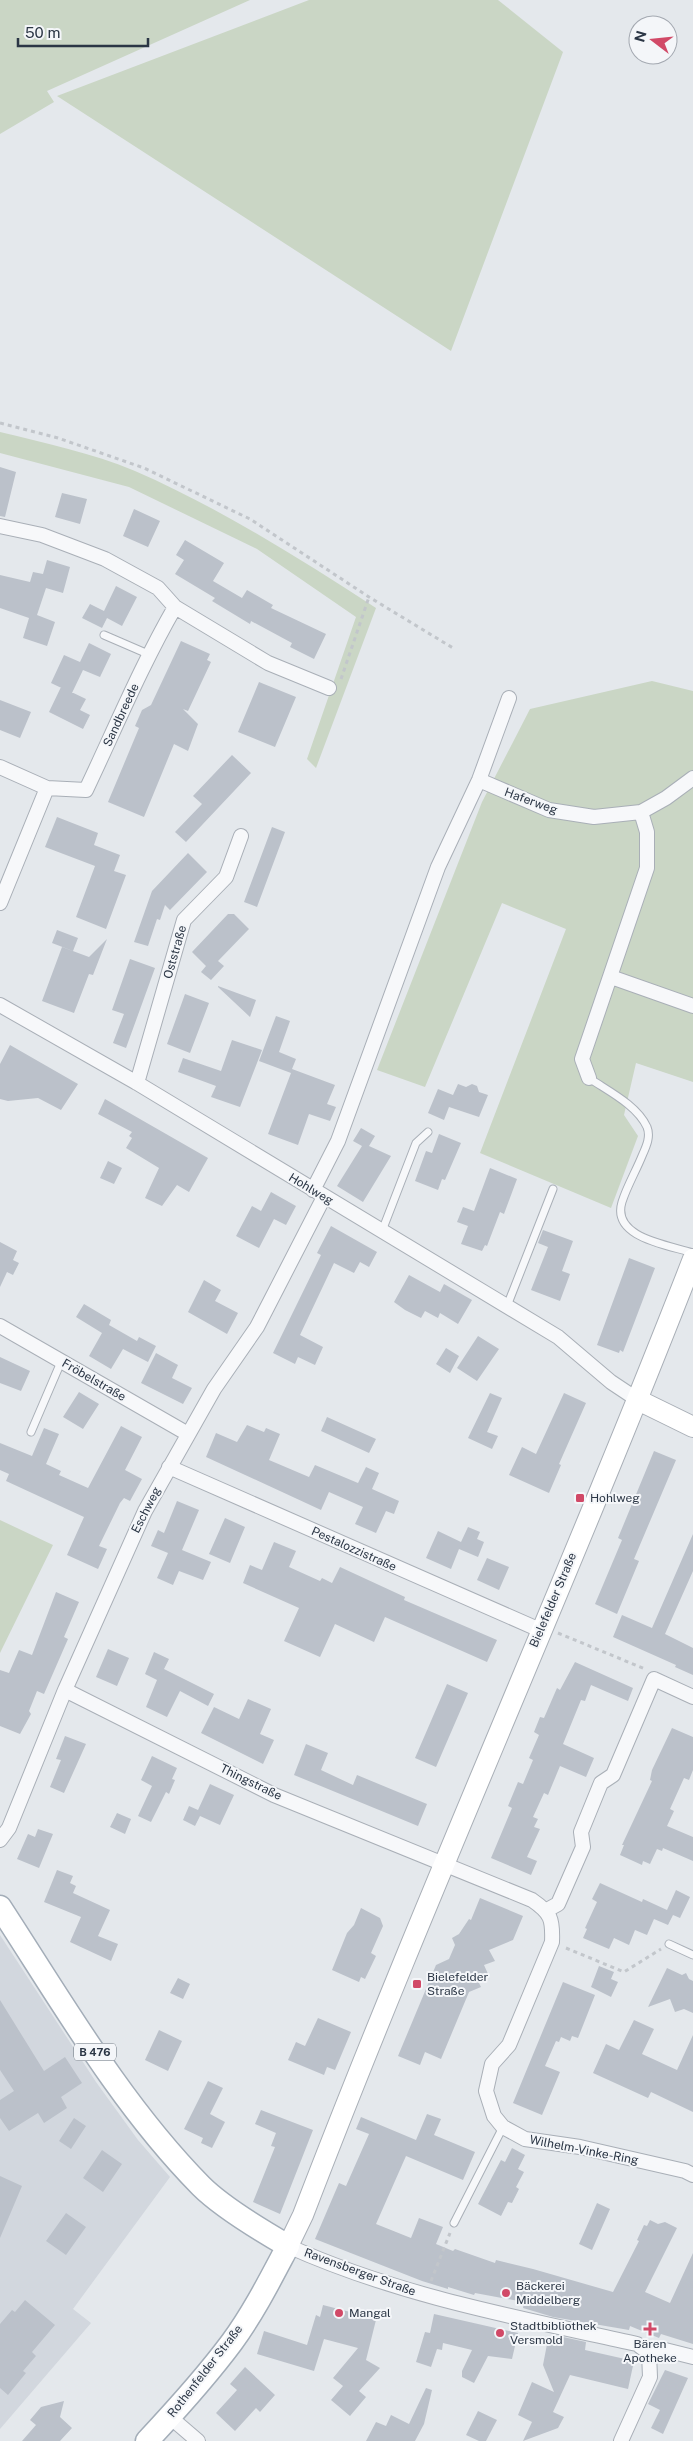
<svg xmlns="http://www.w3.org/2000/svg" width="693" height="2441" font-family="'Public Sans',sans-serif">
<rect width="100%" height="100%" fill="#e4e8ec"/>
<path fill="#d2d7de" d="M0,1935l96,147 42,58 32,37 -97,132 18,14 -91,106z"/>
<path fill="#cad6c5" d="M0,0h250l-203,91 7,11 -54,32z
M309,0h189l65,52 -112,299 -394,-255z
M0,432c45,11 92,21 135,39 85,37 164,87 241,137l-60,160 -9,-9 49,-142 -99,-68 -128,-62 -129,-34z
M652,681l41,10v391l-57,-19 -12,52 14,21 -27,72 -131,-55 86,-224 -64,-26 -77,184 -48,-17 105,-268 48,-93z
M0,1520l53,25 -53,108z"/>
<path fill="#bbc1ca" d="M0,467l16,5 -11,45 -5,-1z
M62,493l25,6 -7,25 -25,-7z
M134,509l26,12 -12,26 -25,-11z
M185,540l39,23 -11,18 29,17 5,-8 26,15 -2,3 55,26 -12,25 -24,-12 2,-4 -41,-22 -1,3 -38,-23 3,-3 -40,-24 9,-14 -8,-5z
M47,560l23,7 -7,26 -17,-5 -9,27 18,7 -8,24 -24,-8 6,-20 -29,-10v-33l30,7 3,-10 10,2z
M116,586l21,11 -15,29 -15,-8 -5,10 -20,-10 8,-14 14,7z
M181,641l29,13 -3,6 4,2 -23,49 -5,-2 15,15 -10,27 -14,-7 -30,73 -36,-15 31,-74 -4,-2 7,-16 9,-5z
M89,643l22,11 -11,23 -17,-7 -11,23 -21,-10 13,-28 16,7z
M259,682l37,15 -21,50 -37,-15z
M61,687l25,12 -6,11 10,5 -7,14 -34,-17z
M0,700l31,12 -11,26 -20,-8z
M232,755l19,18 -65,69 -11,-10 27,-28 -9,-8z
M57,817l41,16 -4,12 26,10 -6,16 12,4 -20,54 -30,-12 19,-51 -50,-19z
M272,827l13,5 -28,75 -13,-5z
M188,853l19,19 -37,38 -5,-5 -5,15 -3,-1 -9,27 -14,-4 18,-51z
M228,914h6l15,15 -31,32 6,5 -13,14 -10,-8 5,-6 -14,-14z
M57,930l21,8 -5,13 -21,-8z
M107,939l-14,36 -4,-1 -15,39 -32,-12 20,-54 27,10z
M130,959l25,9 -29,80 -13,-5 11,-29 -12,-4z
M218,986l38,14 -6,17 -32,-30z
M185,994l24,9 -19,50 -23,-9z
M276,1016l14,5 -11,31 17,7 -4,10 43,16 -8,19 9,3 -6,14 -21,-7 -11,31 -30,-11 23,-61 -32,-12z
M232,1040l30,10 -22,57 -29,-10 5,-11 -38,-14 5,-14 38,13z
M10,1045l68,39 -17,26 -23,-12 -30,3 -8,-2v-35z
M458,1084l8,3 6,-3 5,2 2,6 9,3 -9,22 -30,-10 -5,13 -16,-7 10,-24 15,6z
M105,1099l103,59 -19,34 -12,-7 -15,21 -17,-8 14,-30 -33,-20 6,-10 -3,-2 3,-4 -34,-18z
M361,1128l14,8 -6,10 22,10 -28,46 -26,-16 25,-40 -9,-5z
M439,1134l22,9 -16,37 -3,-1 -4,11 -23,-9 11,-30 6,2z
M108,1161l14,7 -8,16 -14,-6z
M490,1168l27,11 -13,35 -4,-2 -13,34 -2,-1 -3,6 -21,-7 7,-18 -11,-4 6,-15 11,4z
M271,1192l25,14 -10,19 -12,-6 -15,29 -23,-12 16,-30 9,5z
M331,1226l46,26 -8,15 -9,-5 -6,11 -20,-10 -34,72 23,12 -8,18 -17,-8 -3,7 -22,-11 48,-98 -4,-2z
M543,1230l30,11 -11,30 8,3 -10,27 -29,-11 17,-43 -10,-4z
M0,1242l17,9 -4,9 6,3 -6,12 -6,-3 -7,15z
M629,1258l26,10 -32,84 -3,-2 -1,3 -22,-8z
M409,1275l31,17 4,-8 28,16 -14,24 -18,-11 -2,5 -13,-7 -4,7 -16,-8 -11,-8z
M204,1280l17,10 -6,11 23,12 -11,21 -39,-22z
M84,1304l27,16 -2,5 28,16 2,-4 17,9 -8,16 -25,-13 -12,20 -22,-13 13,-23 -26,-16z
M478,1336l21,13 -22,32 -20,-13z
M446,1348l13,8 -9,17 -14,-9z
M156,1353l22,12 -6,13 20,10 -9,16 -42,-21z
M0,1357l30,14 -9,20 -21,-8z
M79,1392l20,12 -16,25 -20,-12z
M490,1393l12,5 -15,34 11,4 -6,13 -24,-11z
M564,1393l22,10 -27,61 2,1 -12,28 -40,-18 13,-28 14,7z
M327,1417l49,22 -7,14 -48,-22z
M247,1425l17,7 2,-4 14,6 -11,26 40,17 6,-12 43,18 8,-16 13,6 -7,16 27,12 -5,13 -8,-3 -10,22 -21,-9 8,-17 -34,-15 -8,18 -115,-53 10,-24 21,9z
M121,1426l21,11 -17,33 17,9 -12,22 -6,-3 -4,5 -21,43 8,3 -9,20 -31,-14 17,-38 -78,-36 3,-7 -9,-4v-27l32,13 12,-28 15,6 -13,30 15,7 -2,4 29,13z
M654,1451l22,9 -42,99 5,2 -22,53 -22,-10 27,-64 -4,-2z
M177,1501l22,9 -17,40 29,12 -8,18 -24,-9 -6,14 -16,-7 11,-25 -17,-7 7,-16 6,3z
M225,1518l20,9 -15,36 -21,-9z
M468,1527l12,5 -3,7 7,3 -6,15 -19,-8 -8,20 -25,-11 12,-27 23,11z
M693,1534v37l-28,63 28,14v27l-18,-8 1,-2 -63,-28 9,-22 30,13z
M274,1542l22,9 -7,16 31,14 2,-3 10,5 8,-16 65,30 -1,3 93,40 -10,22 -102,-45 -11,25 -39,-18 -15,33 -36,-16 15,-33 -56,-25 7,-18 12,5z
M487,1558l22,9 -10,23 -22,-10z
M56,1592l23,10 -15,35 4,2 -24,55 -7,-3 -8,20 2,3 -11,20 -20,-8v-56l9,3 10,-23 13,5z
M108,1649l21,9 -12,28 -21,-9z
M154,1652l15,7 -5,10 50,25 -6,12 -28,-15 -13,26 -21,-10 11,-27 -12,-6z
M575,1662l58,26 -5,13 -37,-16 -6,16 -4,-1 -18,44 31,14 -8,19 -26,-11 -12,29 -4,-2 -11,24 5,2 -4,8 6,2 -13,28 10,4 -6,14 -40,-17 21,-50 -4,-2 10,-24 5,2 10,-24 -4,-2 10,-23 -5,-3 6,-15 4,1 13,-30 3,2z
M447,1684l21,9 -32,74 -21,-9z
M248,1699l23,10 -11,25 14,6 -11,24 -62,-31 13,-26 25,12z
M672,1728l21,9v33l-4,10 -5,-2 -14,31 4,2 -7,15 26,11v24l-30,-13 -1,3 -5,-2 -7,15 -7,-3 -1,4 -22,-10 4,-10h-2l30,-64 -2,-1 2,-10z
M65,1736l21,8 -22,49 -14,-6 11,-27 -5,-1z
M306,1744l22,9 -7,17 32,15 4,-10 70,29 -9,22 -124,-51z
M152,1756l25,12 -5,11 3,1 -6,14 -3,-2 -15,30 -13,-6 14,-30 -11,-6z
M210,1784l24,11 -14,30 -20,-9 -5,10 -12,-6 6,-14 9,4z
M117,1813l14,6 -6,15 -15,-7z
M38,1829l15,5 -14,34 -22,-9 11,-25 7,3z
M57,1870l16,6 -3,7 6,3 -3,7 37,17 -12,26 20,8 -7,17 -41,-19 11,-25 -37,-15z
M600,1883l42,19 1,-3 24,11 9,-20 14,7 -10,21 -7,-3 -5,10 -14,-6 -7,16 -12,-5 -6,15 -15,-7 -5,11 -26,-11 4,-9 -2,-1 12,-26 -5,-3z
M480,1898l43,18 -10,24 -24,10 6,11 -11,4 4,9 -11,5 4,8 -12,5 -28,67 -16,-7 -5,13 -22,-9 38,-91 13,-6 6,-14 -3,-7 7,-4 10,-15 2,1z
M361,1908l19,10 3,8 -12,27 5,3 -11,23 -4,-2 -2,5 -27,-12 15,-37 7,-8z
M599,1966l15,6 -3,7 7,3 -7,15 -20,-10z
M667,1968l15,7 4,-2 3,6 4,2v32l-9,-4 -9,3 -5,-13 -22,8z
M178,1978l12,6 -7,15 -13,-6z
M563,1982l32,13 -17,43 -6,-2 -2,5 -9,-4 -2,5 -3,-1 -11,25 15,6 -18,43 -29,-12z
M0,2000l44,71 21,-14 17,26 -21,14 6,11 -23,15 -6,-10 -29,18 -9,-13v-18l14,-9 -14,-21z
M318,2018l33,14 -16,38 -8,-3 -3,8 -36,-15 8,-18 9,4z
M634,2020l20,9 -12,25 35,16 16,-35v77l-42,-20 -3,6 -55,-25 13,-29 13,6z
M159,2030l23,11 -14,30 -23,-11z
M208,2081l15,7 -13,26 15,8 -13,26 -11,-5 2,-5 -19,-9z
M261,2110l52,20 -33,84 -27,-12 22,-55 -4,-1 5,-13 -21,-9z
M427,2114l14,5 -7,16 41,17 -12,28 -57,-24 -30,68 35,14 8,-20 24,9 -7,17 17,7 2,-2 40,14 1,-3 37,9 80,23 26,-51 -2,-1 7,-15 3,1 3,-6 8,4 7,-2 12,6 -32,64 25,11 23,-50v91l-32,-10 -2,4 -29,-12 -1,4 -76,-13 -30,-9 1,-6 -49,-9 -1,2 -26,-8v2l-26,-8 -107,-42 24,-56 7,3 23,-52 -13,-5 5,-12 55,23z
M74,2118l12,8 -15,23 -12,-8z
M512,2148l13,7 -7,14 6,3 -8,15 3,2 -7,14 -4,-1 -7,14 -23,-12 23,-44 4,2z
M102,2150l20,14 -19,28 -20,-14z
M0,2176l22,10 -22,52z
M597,2203l13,6 -18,41 -13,-6z
M66,2213l20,14 -20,28 -20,-14z
M25,2300l30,25 -23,27 4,4 -13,15 3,2 -18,22 -8,-7v-64l12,-14 3,2z
M323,2305l39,10 2,-6 14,3 -12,48 14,8 -21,23 7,6 -16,19 -19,-16 12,-14 -10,-8 25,-30 -34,-9 -10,32 -57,-17 7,-23 43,14 9,-30 4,2z
M434,2314l84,19 -6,26 -24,-3 -14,27 -12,-6v-6l10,-21 -29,-7 -1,7 -5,-1 -6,18 -15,-5 9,-30 5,1z
M563,2337l23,5 -1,8 49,11 -6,28 -58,-14 -17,37 11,5 -6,11 -35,13 9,-19 -14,-7 14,-33 22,10 -11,-27 5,-26 14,3z
M245,2367l30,28 -15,17 -4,-4 -21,23 -19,-18 21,-23 -7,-6z
M665,2370l23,8 -25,56 -12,-6 9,-18 -12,-6z
M426,2388l6,2 -8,34 -9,17h-49l10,-19 10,4 5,-11 18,9z
M64,2401l-4,16 12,11 -12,13h-38l14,-16 -6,-5 11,-13z
M478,2411l19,9 -11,21h-7l-13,-6z"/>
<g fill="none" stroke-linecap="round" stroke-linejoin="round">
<defs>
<path id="lane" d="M104,635l44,19
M589,1078c19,13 48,27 58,49 4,10 -1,20 -5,29 -6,15 -15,30 -20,46 -11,36 47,43 71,51
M382,1231l34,-88 12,-11
M507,1306l46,-117
M31,1432l30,-70
M669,1944l24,11
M454,2223l49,-96"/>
<path id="street" d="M0,526l42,9 63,24 53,29 17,19c-34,59 -60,122 -89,183l-39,-2 -47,-21
M175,607l93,56 61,25
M479,780l70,30 45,7 47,-5 25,-14 27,-20
M0,903l47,-115
M611,977l82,29
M0,1005l137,78 421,254 53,45 27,18
M589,1078l-7,-19 65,-191v-36l-6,-20
M137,1083l47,-163 42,-43 15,-41
M313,1190l25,-49 100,-274 41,-87 30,-82
M0,1326l188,108
M169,1467l371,163
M65,1690l209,105 258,105c19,13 21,19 20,42l-43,103 -17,19 -6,27 8,25 9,11 22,12 55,8 105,24 8,4
M0,1840l9,-12 56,-138 80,-179 69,-122 43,-62 67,-130
M547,1910l11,-6 25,-57 -2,-15 20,-49 12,-8 41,-96 39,18
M288,2246c111,50 231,72 349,98l12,9
M649,2353l16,-3 28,7
M170,2417l28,24
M621,2441l29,-64 -1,-24"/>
<path id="secondary" d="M638,1400l55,27
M288,2246l15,-31c123,-321 265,-635 390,-956"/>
<path id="primary" d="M0,1907c62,95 121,198 201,279 21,21 61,45 87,60 -17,32 -34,66 -56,96 -26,35 -55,67 -85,99"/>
</defs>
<use href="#lane" stroke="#a9afb7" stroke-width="9"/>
<use href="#street" stroke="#a9afb7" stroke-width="16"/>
<use href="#secondary" stroke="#a9afb7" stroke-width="22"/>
<use href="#primary" stroke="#a3adb8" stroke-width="25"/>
<path stroke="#c2c6cb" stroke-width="3" stroke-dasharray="4 4" stroke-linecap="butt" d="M0,423l58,15 86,30 106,51 119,78 84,51
M341,679l28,-82
M558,1633l87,36
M566,1948l58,24 37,-23
M431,2281l19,-48"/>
<use href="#lane" stroke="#f7f8fa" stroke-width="7"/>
<use href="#street" stroke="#f7f8fa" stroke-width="14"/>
<use href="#secondary" stroke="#fff" stroke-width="20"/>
<use href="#primary" stroke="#fff" stroke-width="22"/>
</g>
<g fill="#d14967" stroke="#f4f6f9" stroke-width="2">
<rect x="575" y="1493" width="10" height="10" rx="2.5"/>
<rect x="412" y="1979" width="10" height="10" rx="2.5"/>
<circle cx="506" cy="2293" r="5"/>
<circle cx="339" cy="2313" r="5"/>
<path d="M647.5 2321.5h5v5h5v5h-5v5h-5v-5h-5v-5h5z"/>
<circle cx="500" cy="2333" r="5"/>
</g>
<g text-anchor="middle" stroke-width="4" stroke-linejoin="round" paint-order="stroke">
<rect fill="#f4f6f9" stroke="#67707b" stroke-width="1" x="74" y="2043.5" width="42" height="17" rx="4"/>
<g font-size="11" font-weight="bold" fill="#2b3645">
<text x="95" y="2056">B 476</text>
</g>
<g font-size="12" fill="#2b3645" stroke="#f4f6f9">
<text transform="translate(121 715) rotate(-65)" y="4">Sandbreede</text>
<text transform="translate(531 801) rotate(20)" y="4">Haferweg</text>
<text transform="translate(175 952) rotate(-74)" y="4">Oststraße</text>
<text transform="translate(311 1189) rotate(31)" y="4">Hohlweg</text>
<text transform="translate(94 1380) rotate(30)" y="4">Fröbelstraße</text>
<text transform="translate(146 1510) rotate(-63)" y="4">Eschweg</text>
<text transform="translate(354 1549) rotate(24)" y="4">Pestalozzistraße</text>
<text transform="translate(553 1600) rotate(-67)" y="4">Bielefelder Straße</text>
<text transform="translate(251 1782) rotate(26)" y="4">Thingstraße</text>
<text transform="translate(584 2150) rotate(11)" y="4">Wilhelm-Vinke-Ring</text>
<text transform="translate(360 2272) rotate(20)" y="4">Ravensberger Straße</text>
<text transform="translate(205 2371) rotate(-52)" y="4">Rothenfelder Straße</text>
</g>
<g font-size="12" fill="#2b3645" stroke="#f4f6f9" text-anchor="start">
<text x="590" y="1502">Hohlweg</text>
<text x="427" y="1981">Bielefelder<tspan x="427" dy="14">Straße</tspan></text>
<text x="516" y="2290">Bäckerei<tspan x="516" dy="14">Middelberg</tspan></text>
<text x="349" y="2317">Mangal</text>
<text x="510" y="2330">Stadtbibliothek<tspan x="510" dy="14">Versmold</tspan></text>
<text x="650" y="2348" text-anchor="middle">Bären<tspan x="650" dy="14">Apotheke</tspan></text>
</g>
</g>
<g transform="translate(653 40) rotate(286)"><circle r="24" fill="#f4f6f9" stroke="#a4a9b1"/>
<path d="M0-4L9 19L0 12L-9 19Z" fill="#d14967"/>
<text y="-8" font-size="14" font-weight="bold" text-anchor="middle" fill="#2b3645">N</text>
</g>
<path d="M18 38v8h130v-8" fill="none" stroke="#2b3645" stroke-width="2.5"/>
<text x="25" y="38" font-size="15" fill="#2b3645" stroke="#f4f6f9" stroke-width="4" paint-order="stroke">50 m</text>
</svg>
